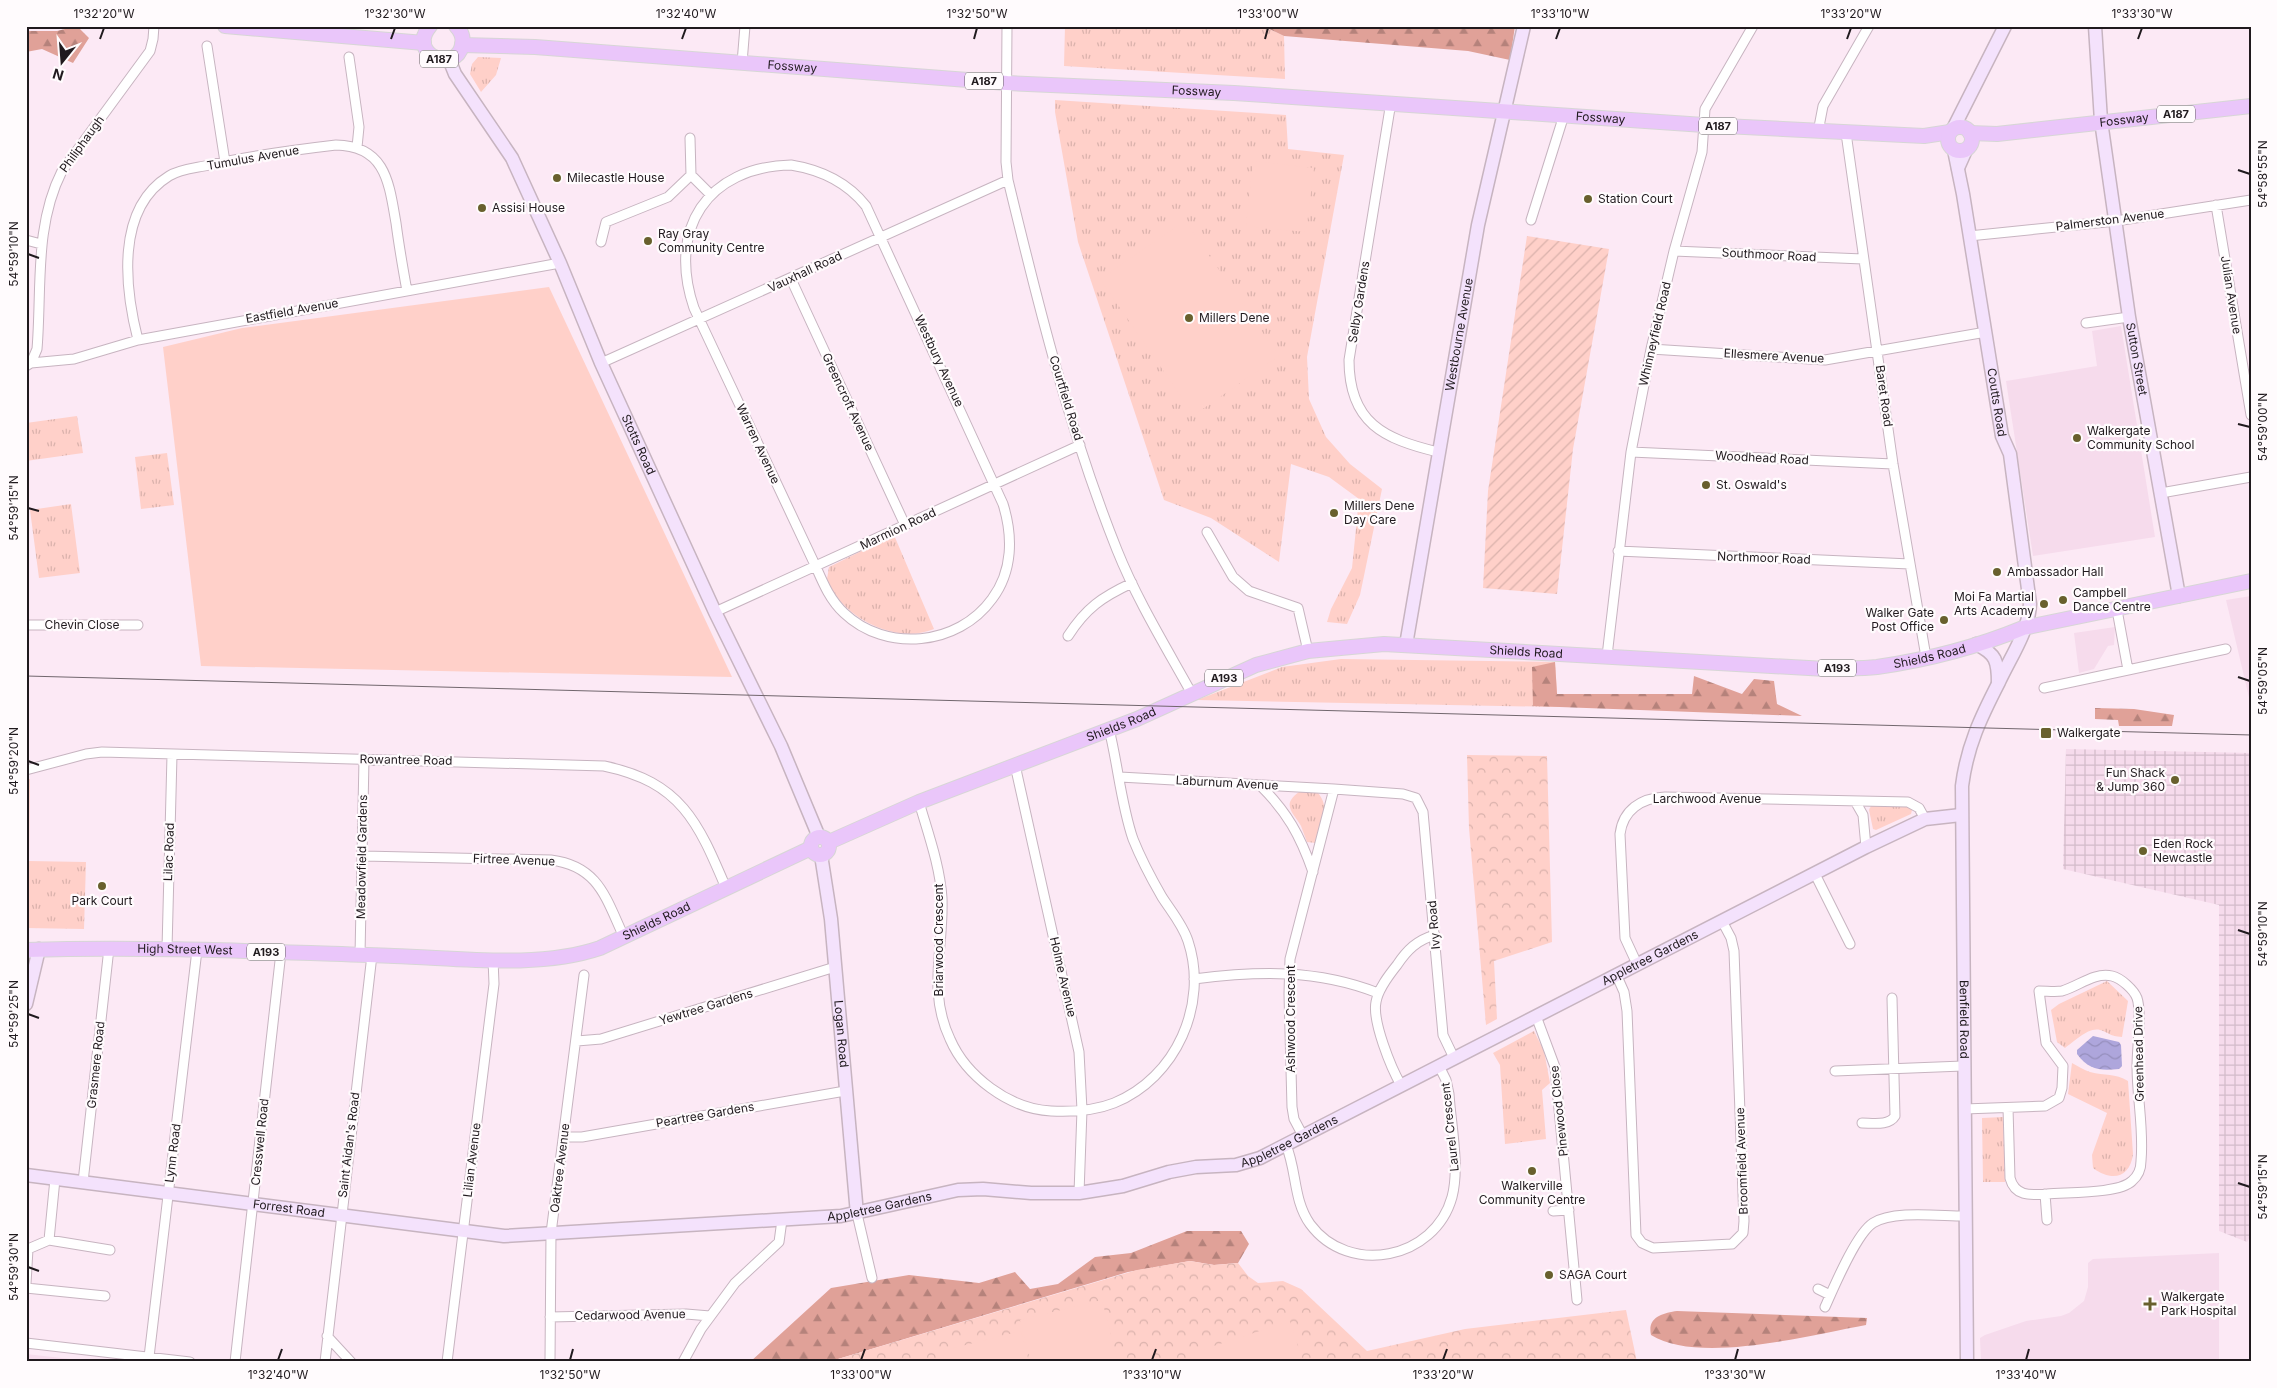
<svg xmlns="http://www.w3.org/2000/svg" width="2277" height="1388" font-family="Inter,sans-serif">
<defs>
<pattern id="industrial-grid" width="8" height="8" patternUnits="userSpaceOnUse" patternTransform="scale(1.25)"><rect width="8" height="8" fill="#f6dbec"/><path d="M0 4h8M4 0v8" fill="none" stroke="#d3bbca"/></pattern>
<pattern id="grass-tufts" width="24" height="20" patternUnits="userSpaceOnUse" patternTransform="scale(1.25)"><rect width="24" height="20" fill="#ffd0c9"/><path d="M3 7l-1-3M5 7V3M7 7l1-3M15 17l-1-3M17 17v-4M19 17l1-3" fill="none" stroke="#dab2ac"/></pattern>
<pattern id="forest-firs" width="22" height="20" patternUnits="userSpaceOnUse" patternTransform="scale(1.25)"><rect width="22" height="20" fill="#e0a198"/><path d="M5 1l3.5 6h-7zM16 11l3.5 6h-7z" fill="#b5827b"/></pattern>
<pattern id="park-crowns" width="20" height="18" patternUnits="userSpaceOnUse" patternTransform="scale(1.25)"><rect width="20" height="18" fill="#ffd0c9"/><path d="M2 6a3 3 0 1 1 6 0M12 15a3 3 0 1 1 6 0" fill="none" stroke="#dab2ac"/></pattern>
<pattern id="garden-furrows" width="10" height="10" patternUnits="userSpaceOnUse" patternTransform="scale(1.25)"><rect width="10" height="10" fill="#ffd0c9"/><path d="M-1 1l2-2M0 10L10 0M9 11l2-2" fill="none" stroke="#dab2ac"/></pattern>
<pattern id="water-waves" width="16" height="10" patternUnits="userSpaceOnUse" patternTransform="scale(1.25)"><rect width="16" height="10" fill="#aea6dc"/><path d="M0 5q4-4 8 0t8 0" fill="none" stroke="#958ebc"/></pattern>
</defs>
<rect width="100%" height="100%" fill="#fce9f5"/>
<path fill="#f6dbec" d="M2121,326l34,211 -122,19 -27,-175 91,-15 -5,-35z
M2251,596v110l-25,-106z
M2115,627l-1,18 -6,1 -14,23 -15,4 -5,-40z
M2219,1253v109h-238l-1,-24 5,-3 41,-14 35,-5 8,-3 15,-12 4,-14v-24l5,-4z
M26,1354l71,8h-71z"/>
<path fill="url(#industrial-grid)" d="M2066,749l185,4v482l-4,7 -28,-11v-326l-156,-36z"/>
<path fill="url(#grass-tufts)" d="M1065,26h198l21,10 1,43 -221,-13z
M478,57l23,1 -5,17 -15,17 -11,-18 2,-10z
M1055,100l231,15 2,34 56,6 -37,202 2,42 17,38 24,27 32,25 -22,106 -13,29 -20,-2 4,-13 21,-41 7,-69 -30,-22 -38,-13 -12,98 -68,-44 -47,-18 -86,-258 -23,-130z
M77,416l6,37 -57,8v-38z
M167,453l7,52 -33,4 -6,-52z
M71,504l9,69 -41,5 -9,-68z
M894,535l40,94c-33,14 -77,-5 -98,-33 -4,-5 -6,-11 -9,-17l2,-12z
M1341,659l214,3 3,45 -361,-7 85,-33z
M30,779l-1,82 57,1 -2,67 -58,-1v-148z
M1299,792l19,1c13,15 3,32 -2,50l-9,-1c-2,-5 -4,-11 -6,-16 -8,-14 -20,-21 -2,-34z
M1871,806h38l3,4 -1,4 -35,16 -3,-1 -4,-19z
M2107,981l21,20 -6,36c-13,-1 -12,-4 -22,-7 -12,-3 -26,12 -35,18l-8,-6 -6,-32 8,-6z
M1534,1031l10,20 6,32 -8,7 4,49 -41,5 -5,-79 -7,-12z
M2072,1063c6,3 12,7 18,9 15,4 25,1 38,9l5,73c-3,24 -21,28 -40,14l-1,-13 15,-42 -39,-19z
M2003,1117l2,65h-22l-1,-64z"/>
<path fill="url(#forest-firs)" d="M77,26l12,12 -16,25 -31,-14 -16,3v-21h31z
M1263,26h252l-5,34 -42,-9 -184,-15z
M1555,662l2,32h135l2,-18 48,18 12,-15 20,2 3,23 25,12 -269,-10 -1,-39z
M2095,708l39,1 40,6 -2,11h-53l-1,-6 -23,-1z
M1187,1231h54l8,13 -11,19 -24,2 -24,-4 -62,11 -300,90h-78l81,-74 78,-13 70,8 36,-11 15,17 28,-5 37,-27 36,-4z
M1677,1311l190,7 -1,7c-55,10 -167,40 -215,10 -4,-18 12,-22 26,-24z"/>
<path fill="url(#park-crowns)" d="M1467,755l80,1 5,186 -58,19 3,58 -11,6 -17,-197z
M1190,1261l24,4 24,-2 10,13 10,7 25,-2 18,8 66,62 98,-22 161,-19 11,52h-809l309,-92z"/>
<path fill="url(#garden-furrows)" d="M1527,236l82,13 -36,200 -16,145 -74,-6 5,-97z"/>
<path fill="#ffd0c9" d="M1253,161l61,7 -8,64 -60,-6z
M1185,221l94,135 -85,59 -94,-136z
M549,287l183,390 -531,-11 -38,-319 79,-19z
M1102,1300l16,62h-87l-11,-42z
M1290,1321l13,41h-111l-3,-8z
M1021,1331l8,31h-84l-3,-11z"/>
<path fill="url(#water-waves)" d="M2093,1036l26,6 2,3 1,21 -3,3c-19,2 -30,1 -42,-15v-4z"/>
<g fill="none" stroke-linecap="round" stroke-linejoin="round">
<defs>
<path id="street" d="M1007,26l-1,136 2,18c30,124 61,250 109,370 20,50 49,97 75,144
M207,46l18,116
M349,57l10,70 -2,20
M742,63l3,-37
M1391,102l-42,258c0,63 35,79 89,92
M1818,132l5,-26 46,-80
M1846,133l47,331 33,193
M690,138l1,37 20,20
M791,165c31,5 56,17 75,41l137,298c10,32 10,67 -11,95 -34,47 -106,54 -148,14 -14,-13 -21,-30 -28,-46l-122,-259c-27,-79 13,-141 97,-143z
M2216,205l35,210
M1531,220l33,-105
M1969,236l147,-15 135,-21
M26,240l15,4
M601,242l5,-20 62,-25 23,-22
M1674,251l189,8
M791,279l114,246
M2086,323l43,-6
M138,340c-13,-51 -23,-131 31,-164 11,-7 27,-8 40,-11 41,-9 84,-15 127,-20 50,1 53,38 60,78 3,23 7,46 11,68
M1651,349l174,11 161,-28
M31,363l6,-14c5,-60 -3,-123 25,-178l88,-120 3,-12 1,-13
M601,363l407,-183
M26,366l5,-3 43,-4 64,-19 422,-77
M1631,452l262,12
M2161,493l90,-16
M1207,532l26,45 16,14 49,17 10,43
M1618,551l292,13
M2117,610l11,60
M715,612l365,-167
M26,625h112
M1068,636c18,-28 34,-39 64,-53
M1607,656l24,-204 20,-103 23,-98 28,-99 3,-43 48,-83
M2044,688l182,-39
M1015,765l64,287 3,58 -3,83
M26,770l60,-16 16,-2 502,14c77,16 94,56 122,122
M1120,777l214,12 69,5 13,4 7,14 20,223 11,23
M1260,785c27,27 40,50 53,87
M1855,801l8,14 3,32
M919,802c9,31 21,64 23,96 2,51 -15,92 8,141 16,37 59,70 101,72 21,1 43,0 63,-8 62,-25 95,-99 74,-162 -5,-16 -17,-30 -26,-44 -11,-19 -21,-38 -29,-58 -12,-35 -15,-74 -24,-110
M363,856l188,4c48,6 55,39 73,77
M1815,874l35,70
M167,949l5,-194
M360,955l4,-196
M1637,964l-12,-26 -5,-104c3,-24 21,-36 45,-37l243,5 11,6 6,11
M1616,974l8,18 3,19 9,224 6,8 11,5 79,-4 11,-11 1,-12 -10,-270 -3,-13 -9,-17
M1194,979c64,-8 123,-10 184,14
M1536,1016l19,51 22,233
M577,1041l24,-2 234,-72
M1835,1071l128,-5
M1401,1085c-10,-17 -29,-64 -25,-83 2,-13 13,-27 21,-37 10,-15 20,-25 38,-30
M1964,1109l81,-3 14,-8 3,-10 1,-22 -17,-23 -7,-52c8,0 16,1 23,0 17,-5 32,-19 50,-15 9,2 22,14 25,22 5,14 0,51 0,68 0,32 7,63 4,95 0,7 -3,15 -9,20 -13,13 -66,11 -85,13 -16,1 -32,3 -37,-16l-2,-70
M1862,1123c11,0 27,3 33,-7l-3,-118
M1303,1136l-9,-17 -2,-12 -3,-113 1,-35 44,-170
M564,1137h18l263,-46
M1286,1145c11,26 7,55 24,79 39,53 125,35 142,-27 8,-30 -1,-72 -3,-103l-3,-14 -7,-14
M83,1182l26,-234
M2045,1194l2,26
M1553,1211l16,-1
M857,1214l15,64
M49,1240l6,-61
M26,1284l2,-35 21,-9 61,10
M26,1288l79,8
M1818,1289l12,6
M1825,1307c9,-20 31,-73 48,-84 20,-13 66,-7 91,-7
M550,1317l136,-3 24,2
M327,1336l24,26
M26,1343l164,19
M149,1357l48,-407
M235,1362l46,-410
M325,1362l47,-407
M447,1362l47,-378 -1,-25
M550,1362l1,-129 33,-258
M683,1362l18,-33 34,-46 44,-41 3,-22"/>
<g id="secondary">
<path id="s1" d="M2095,26l6,95 28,196 50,279"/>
<path id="s2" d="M449,59l6,15 57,84 48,105 41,100 114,249 66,134 38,91"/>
<path d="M1953,129l52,-103"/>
<path id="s3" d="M1954,150l9,44 39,242 8,18 20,150c-1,27 -20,54 -31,78 -18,35 -32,64 -37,104l5,576"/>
<path d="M1958,168l8,-18"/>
<path d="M1976,644c20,10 22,17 22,39"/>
<path id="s4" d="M1406,645l72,-420 46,-199"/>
<path id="s5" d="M821,855l10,64 26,295"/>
<path d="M26,1004l13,-55"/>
<path id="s6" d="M26,1175l478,61 337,-20 117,-26 25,-1 48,4h48l44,-7 46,-14 27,-5 40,-2 24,-7 606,-311 59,-28 36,-4"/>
</g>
<g id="primary">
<path d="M225,26l199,17"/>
<path d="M430,26c-24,28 26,49 32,19 2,-8 -1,-14 -6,-19"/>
<path id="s7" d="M462,45l73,2 472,36 227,10 470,32 220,11 26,-4"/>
<circle cx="1960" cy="139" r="12"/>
<path id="s8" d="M1970,133l27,1 254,-28"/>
<circle cx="820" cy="846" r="9"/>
<path id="s9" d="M829,842l90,-40 218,-83 119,-54 52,-14 76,-7 442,25c17,-1 34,0 51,-2 49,-7 100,-20 146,-39l228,-47"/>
<path id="s10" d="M26,950c123,-4 245,2 368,6 64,2 145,13 206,-8l211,-100"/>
</g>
</defs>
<use href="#street" stroke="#c7b4c0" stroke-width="11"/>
<use href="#secondary" stroke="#c7b4c0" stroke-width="15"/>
<use href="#primary" stroke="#d7d6d6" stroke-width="16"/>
<use href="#street" stroke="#fff" stroke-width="9"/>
<use href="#secondary" stroke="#f4e2fc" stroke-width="12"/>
<use href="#primary" stroke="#eac6fa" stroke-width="14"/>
<path stroke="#71666d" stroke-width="1" d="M26,676l2225,59"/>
</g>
<path fill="none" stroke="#201a1e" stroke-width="2" d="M100,39l4,-11M391,39l4,-11M682,39l4,-11M974,39l3,-11M1265,39l3,-11M1556,39l4,-11M1847,39l4,-11M2138,39l4,-11M2238,170l12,4M28,254l11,4M2238,424l12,3M28,508l11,3M2238,677l12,4M28,761l11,4M2238,930l12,4M28,1014l11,4M2238,1183l12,4M28,1267l11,4M278,1360l4,-11M570,1360l3,-11M861,1360l4,-11M1152,1360l4,-11M1443,1360l4,-11M1735,1360l3,-11M2026,1360l3,-11"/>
<g fill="#68602d" stroke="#fffbfd" stroke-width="2">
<circle cx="557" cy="178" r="5"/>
<circle cx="1588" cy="199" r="5"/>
<circle cx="482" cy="208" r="5"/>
<circle cx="648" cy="241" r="5"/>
<circle cx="1189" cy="318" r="5"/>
<circle cx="2077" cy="438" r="5"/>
<circle cx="1706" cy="485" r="5"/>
<circle cx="1334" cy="513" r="5"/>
<circle cx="1997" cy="572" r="5"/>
<circle cx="2063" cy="600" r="5"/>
<circle cx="2044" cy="604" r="5"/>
<circle cx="1944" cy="620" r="5"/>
<rect x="2040" y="727" width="12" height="12" rx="2.5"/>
<circle cx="2175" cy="780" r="5"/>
<circle cx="2143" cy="851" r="5"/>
<circle cx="102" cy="886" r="5"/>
<circle cx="1532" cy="1171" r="5"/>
<circle cx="1549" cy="1275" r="5"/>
<path d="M2147.5 1296.5h5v5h5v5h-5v5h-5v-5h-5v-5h5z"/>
</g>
<g text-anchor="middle" stroke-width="4.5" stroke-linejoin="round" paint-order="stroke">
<g fill="#fffbfd" stroke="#635e61" stroke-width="1">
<rect x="420" y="50.5" width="38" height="17" rx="4"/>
<rect x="965" y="72.5" width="38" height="17" rx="4"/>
<rect x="2157" y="105.5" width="38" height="17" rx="4"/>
<rect x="1699" y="117.5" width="38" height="17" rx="4"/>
<rect x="1818" y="659.5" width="38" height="17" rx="4"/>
<rect x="1205" y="669.5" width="38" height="17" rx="4"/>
<rect x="247" y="943.5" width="38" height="17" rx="4"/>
</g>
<g font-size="11" font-weight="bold" fill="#201a1e">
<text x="439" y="63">A187</text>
<text x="984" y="85">A187</text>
<text x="2176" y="118">A187</text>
<text x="1718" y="130">A187</text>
<text x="1837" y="672">A193</text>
<text x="1224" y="682">A193</text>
<text x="266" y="956">A193</text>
</g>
<g font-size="12" fill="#201a1e" stroke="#fffbfd">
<text dy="4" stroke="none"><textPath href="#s7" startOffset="331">Fossway</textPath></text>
<text dy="4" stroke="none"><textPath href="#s7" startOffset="736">Fossway</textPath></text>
<text dy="4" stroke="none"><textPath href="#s7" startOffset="1141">Fossway</textPath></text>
<text dy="4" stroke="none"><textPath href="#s8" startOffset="155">Fossway</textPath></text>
<text transform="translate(82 144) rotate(-54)" y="4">Philiphaugh</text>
<text transform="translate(253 158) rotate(-10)" y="4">Tumulus Avenue</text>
<text transform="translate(2110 220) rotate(-7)" y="4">Palmerston Avenue</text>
<text transform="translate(1769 255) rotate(3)" y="4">Southmoor Road</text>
<text transform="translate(805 272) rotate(-25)" y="4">Vauxhall Road</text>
<text transform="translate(2231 295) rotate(81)" y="4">Julian Avenue</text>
<text transform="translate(1359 302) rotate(-81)" y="4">Selby Gardens</text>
<text transform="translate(292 311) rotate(-10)" y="4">Eastfield Avenue</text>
<text dy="4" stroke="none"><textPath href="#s4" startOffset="315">Westbourne Avenue</textPath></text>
<text transform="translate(1655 334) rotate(-77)" y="4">Whinneyfield Road</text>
<text transform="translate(1774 356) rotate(3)" y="4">Ellesmere Avenue</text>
<text dy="4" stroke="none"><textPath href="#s1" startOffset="336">Sutton Street</textPath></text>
<text transform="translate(939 361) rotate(65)" y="4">Westbury Avenue</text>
<text transform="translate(1884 396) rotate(82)" y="4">Baret Road</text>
<text transform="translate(1066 398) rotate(73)" y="4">Courtfield Road</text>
<text transform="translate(848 402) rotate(65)" y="4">Greencroft Avenue</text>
<text dy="4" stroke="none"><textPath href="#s3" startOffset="256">Coutts Road</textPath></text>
<text transform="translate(758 444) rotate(65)" y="4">Warren Avenue</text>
<text dy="4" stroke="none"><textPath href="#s2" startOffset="431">Stotts Road</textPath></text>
<text transform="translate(1762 458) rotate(3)" y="4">Woodhead Road</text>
<text transform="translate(898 529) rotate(-25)" y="4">Marmion Road</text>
<text transform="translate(1764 558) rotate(2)" y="4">Northmoor Road</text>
<text x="82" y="629">Chevin Close</text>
<text dy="4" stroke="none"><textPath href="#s9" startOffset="735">Shields Road</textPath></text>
<text dy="4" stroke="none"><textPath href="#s9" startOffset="1140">Shields Road</textPath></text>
<text dy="4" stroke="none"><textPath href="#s9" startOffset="315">Shields Road</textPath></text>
<text transform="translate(406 760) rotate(1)" y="4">Rowantree Road</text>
<text transform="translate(1227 783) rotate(3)" y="4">Laburnum Avenue</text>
<text x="1707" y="803">Larchwood Avenue</text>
<text transform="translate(169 852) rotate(-88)" y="4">Lilac Road</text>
<text transform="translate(362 857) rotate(-89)" y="4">Meadowfield Gardens</text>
<text transform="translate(514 860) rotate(2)" y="4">Firtree Avenue</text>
<text dy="4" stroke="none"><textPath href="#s10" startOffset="638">Shields Road</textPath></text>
<text transform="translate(1434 925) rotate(-95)" y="4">Ivy Road</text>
<text transform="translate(939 940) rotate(-90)" y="4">Briarwood Crescent</text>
<text dy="4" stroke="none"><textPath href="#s10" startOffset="159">High Street West</textPath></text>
<text dy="4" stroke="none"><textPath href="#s6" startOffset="1684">Appletree Gardens</textPath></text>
<text transform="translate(1063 977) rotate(77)" y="4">Holme Avenue</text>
<text transform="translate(706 1007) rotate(-17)" y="4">Yewtree Gardens</text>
<text transform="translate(1291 1019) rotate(-90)" y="4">Ashwood Crescent</text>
<text dy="4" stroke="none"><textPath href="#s3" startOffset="890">Benfield Road</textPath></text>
<text dy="4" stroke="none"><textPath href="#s5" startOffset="180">Logan Road</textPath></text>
<text transform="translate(2139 1054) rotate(-91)" y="4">Greenhead Drive</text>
<text transform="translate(96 1065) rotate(-84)" y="4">Grasmere Road</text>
<text transform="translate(1559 1111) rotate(-96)" y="4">Pinewood Close</text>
<text transform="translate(705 1115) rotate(-10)" y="4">Peartree Gardens</text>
<text transform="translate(1450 1127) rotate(-96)" y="4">Laurel Crescent</text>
<text dy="4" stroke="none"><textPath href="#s6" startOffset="1279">Appletree Gardens</textPath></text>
<text transform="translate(260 1142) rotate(-84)" y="4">Cresswell Road</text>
<text transform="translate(349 1145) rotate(-83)" y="4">Saint Aidan's Road</text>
<text transform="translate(173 1153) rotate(-83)" y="4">Lynn Road</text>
<text transform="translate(472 1160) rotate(-83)" y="4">Lilian Avenue</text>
<text transform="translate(1742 1161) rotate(-92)" y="4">Broomfield Avenue</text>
<text transform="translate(560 1168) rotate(-83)" y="4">Oaktree Avenue</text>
<text dy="4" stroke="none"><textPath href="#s6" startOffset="859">Appletree Gardens</textPath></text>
<text dy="4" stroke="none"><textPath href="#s6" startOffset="265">Forrest Road</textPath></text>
<text transform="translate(630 1315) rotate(-1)" y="4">Cedarwood Avenue</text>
</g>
<g font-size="12" fill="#201a1e" stroke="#fffbfd" text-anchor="start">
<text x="567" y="182">Milecastle House</text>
<text x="1598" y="203">Station Court</text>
<text x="492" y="212">Assisi House</text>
<text x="658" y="238">Ray Gray<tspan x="658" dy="14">Community Centre</tspan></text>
<text x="1199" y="322">Millers Dene</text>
<text x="2087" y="435">Walkergate<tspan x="2087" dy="14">Community School</tspan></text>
<text x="1716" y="489">St. Oswald's</text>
<text x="1344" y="510">Millers Dene<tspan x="1344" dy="14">Day Care</tspan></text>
<text x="2007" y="576">Ambassador Hall</text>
<text x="2073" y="597">Campbell<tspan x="2073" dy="14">Dance Centre</tspan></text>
<text x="2034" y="601" text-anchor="end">Moi Fa Martial<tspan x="2034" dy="14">Arts Academy</tspan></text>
<text x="1934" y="617" text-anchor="end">Walker Gate<tspan x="1934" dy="14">Post Office</tspan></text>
<text x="2057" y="737">Walkergate</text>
<text x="2165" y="777" text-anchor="end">Fun Shack<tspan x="2165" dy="14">&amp; Jump 360</tspan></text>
<text x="2153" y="848">Eden Rock<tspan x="2153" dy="14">Newcastle</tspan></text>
<text x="102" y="905" text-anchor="middle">Park Court</text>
<text x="1532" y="1190" text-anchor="middle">Walkerville<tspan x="1532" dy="14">Community Centre</tspan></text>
<text x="1559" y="1279">SAGA Court</text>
<text x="2161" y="1301">Walkergate<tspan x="2161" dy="14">Park Hospital</tspan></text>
</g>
</g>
<rect width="2277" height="1388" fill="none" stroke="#fffbfd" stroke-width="55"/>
<g transform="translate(62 62) rotate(197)" stroke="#fffbfd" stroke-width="4" paint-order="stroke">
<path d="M0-4L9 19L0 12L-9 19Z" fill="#201a1e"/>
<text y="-8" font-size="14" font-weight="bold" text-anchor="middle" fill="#201a1e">N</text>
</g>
<rect x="28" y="28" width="2222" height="1332" fill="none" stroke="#201a1e" stroke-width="2"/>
<g font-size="12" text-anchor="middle" fill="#201a1e">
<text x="104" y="18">1°32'20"W</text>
<text x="395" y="18">1°32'30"W</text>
<text x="686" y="18">1°32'40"W</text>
<text x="977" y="18">1°32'50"W</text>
<text x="1268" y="18">1°33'00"W</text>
<text x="1560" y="18">1°33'10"W</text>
<text x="1851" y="18">1°33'20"W</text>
<text x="2142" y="18">1°33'30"W</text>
<text transform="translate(2263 174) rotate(-90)" y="4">54°58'55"N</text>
<text transform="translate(14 254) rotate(-90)" y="4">54°59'10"N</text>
<text transform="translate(2263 427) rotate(-90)" y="4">54°59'00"N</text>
<text transform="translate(14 508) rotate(-90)" y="4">54°59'15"N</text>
<text transform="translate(2263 681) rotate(-90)" y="4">54°59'05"N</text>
<text transform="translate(14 761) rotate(-90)" y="4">54°59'20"N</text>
<text transform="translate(2263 934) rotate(-90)" y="4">54°59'10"N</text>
<text transform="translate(14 1014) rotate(-90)" y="4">54°59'25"N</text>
<text transform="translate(2263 1187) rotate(-90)" y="4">54°59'15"N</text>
<text transform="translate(14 1267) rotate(-90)" y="4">54°59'30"N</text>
<text x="278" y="1379">1°32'40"W</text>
<text x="570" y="1379">1°32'50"W</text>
<text x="861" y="1379">1°33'00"W</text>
<text x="1152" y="1379">1°33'10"W</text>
<text x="1443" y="1379">1°33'20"W</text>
<text x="1735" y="1379">1°33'30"W</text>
<text x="2026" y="1379">1°33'40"W</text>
</g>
</svg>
